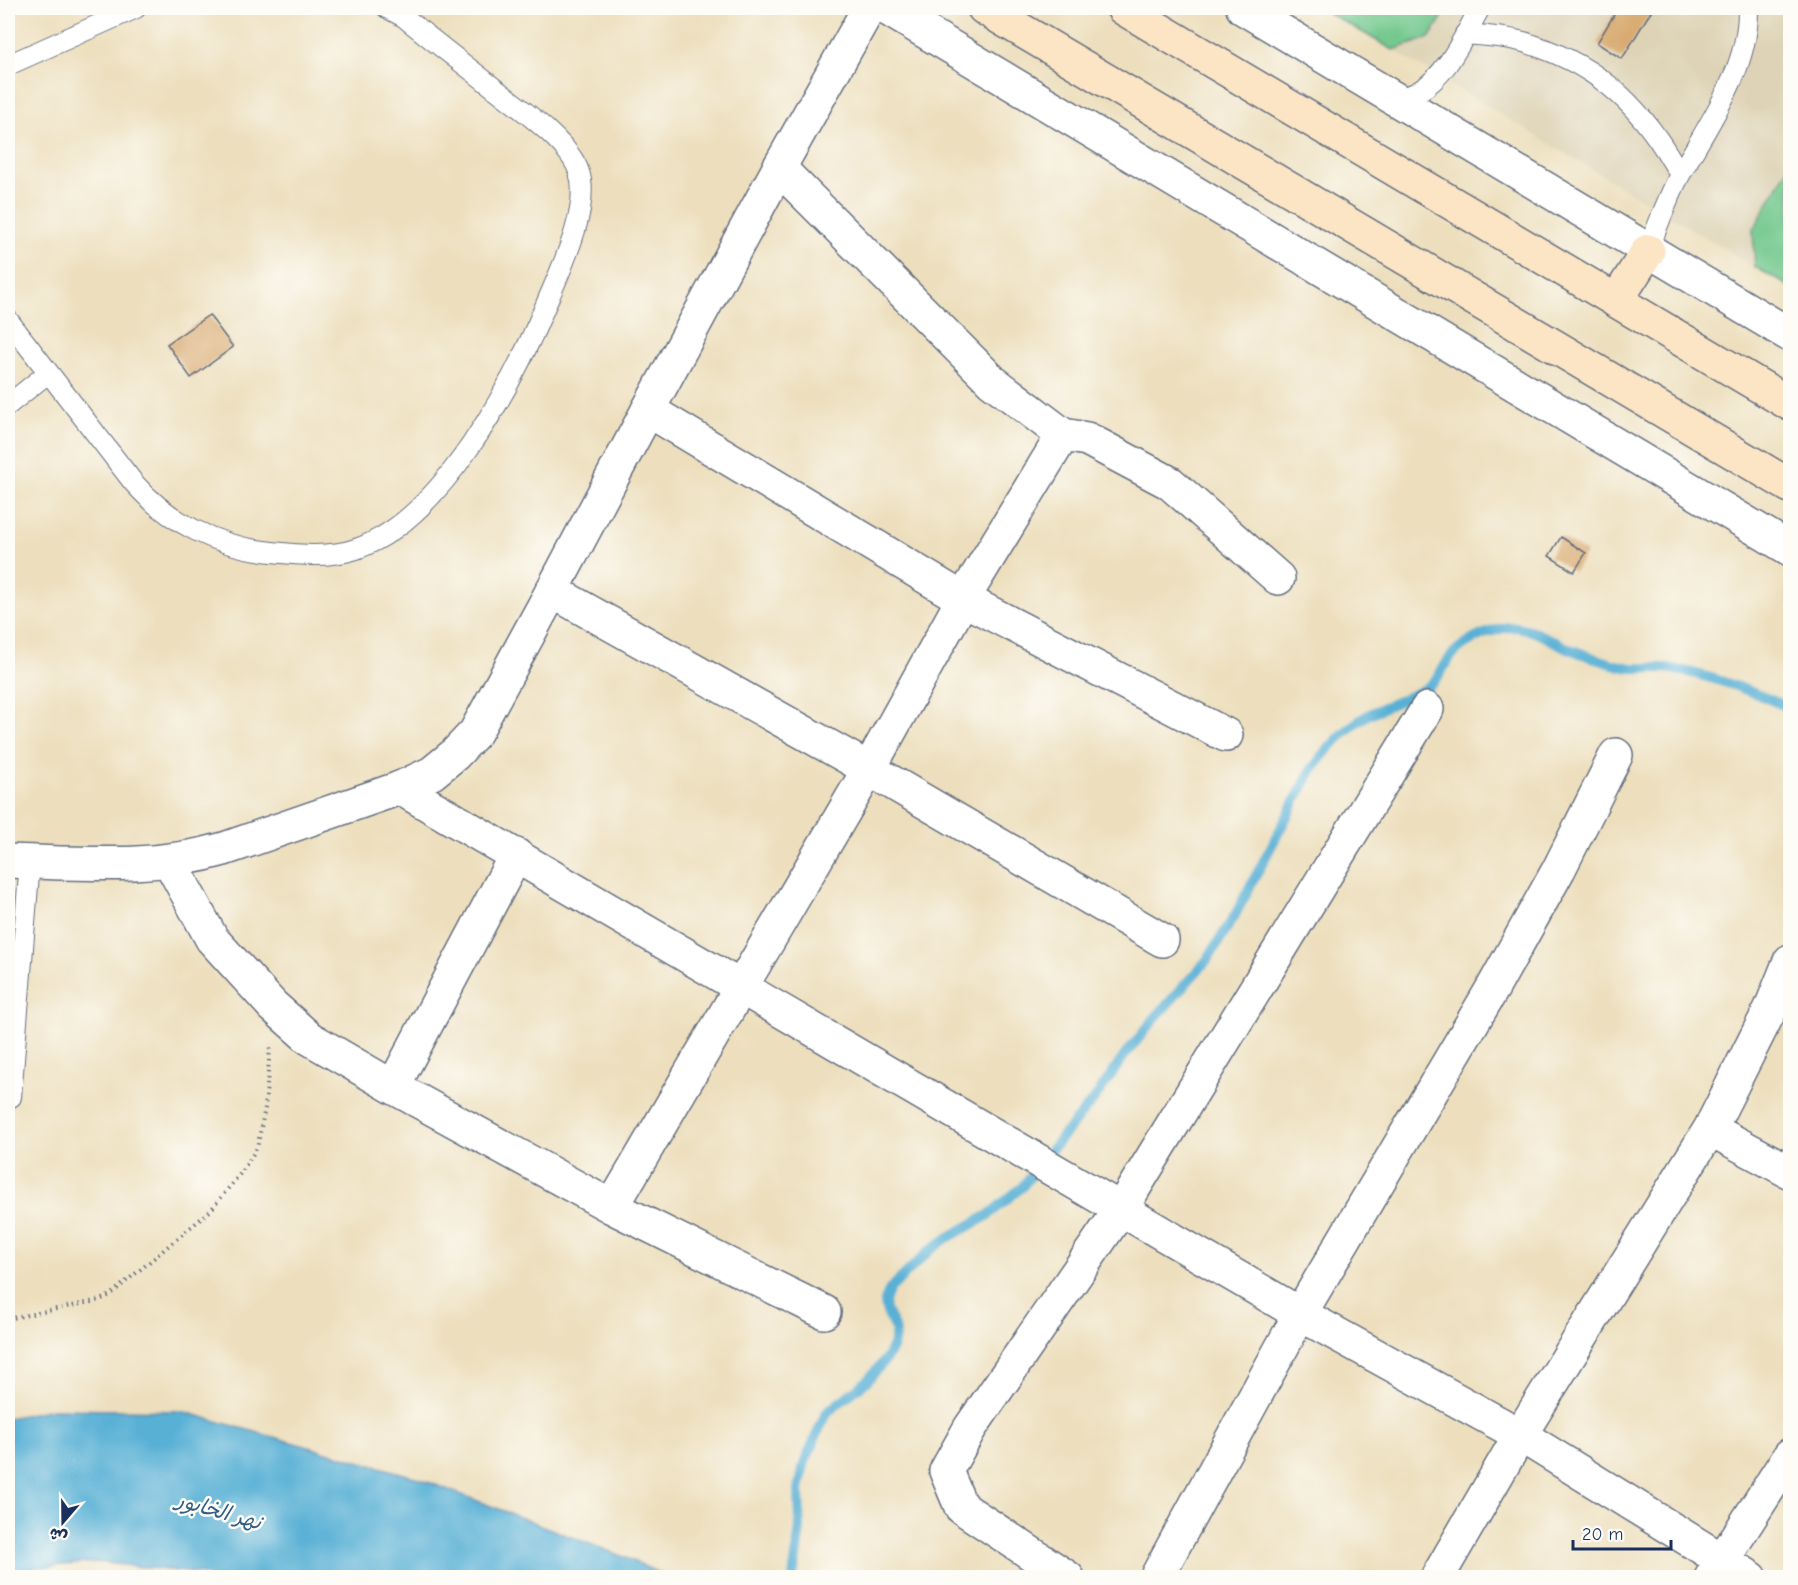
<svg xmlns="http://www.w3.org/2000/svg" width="1798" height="1585" font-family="'Comic Neue','Playpen Sans Arabic',sans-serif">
<rect width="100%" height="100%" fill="#fdfcf7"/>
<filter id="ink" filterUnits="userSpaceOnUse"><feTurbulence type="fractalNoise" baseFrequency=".0167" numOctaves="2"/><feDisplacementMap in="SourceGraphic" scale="12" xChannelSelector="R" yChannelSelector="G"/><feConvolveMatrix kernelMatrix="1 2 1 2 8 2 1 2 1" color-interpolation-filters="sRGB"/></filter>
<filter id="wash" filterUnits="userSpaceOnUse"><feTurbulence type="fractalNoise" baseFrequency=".008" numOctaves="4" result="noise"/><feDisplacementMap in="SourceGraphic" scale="24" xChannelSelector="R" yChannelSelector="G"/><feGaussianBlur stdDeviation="1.35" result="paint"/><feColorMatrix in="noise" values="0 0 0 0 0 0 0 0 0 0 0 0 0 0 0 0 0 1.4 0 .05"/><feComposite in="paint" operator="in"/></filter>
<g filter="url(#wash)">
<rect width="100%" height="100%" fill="#eddfbd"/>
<path fill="#ded3b6" d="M1448,8h342v156l-37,67 2,36 -362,-217 36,-12z"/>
<path fill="#72c88d" stroke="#467c76" stroke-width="1.5" d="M1320,8h128l-19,30 -36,12z
M1790,164v123l-35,-20 -2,-36z"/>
<path fill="#58b0d5" stroke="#3a709a" stroke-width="1.5" d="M52,1409l129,2 234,66 209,80 43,20 -456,1 -8,-4 -106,-12 -66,6 -17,9h-6v-159z"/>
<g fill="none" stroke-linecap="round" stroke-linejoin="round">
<path stroke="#58b0d5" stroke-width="10" d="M793,1578l7,-50 -1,-38 5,-26 22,-51 41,-32 19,-22 7,-13 3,-14 -10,-22 -1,-9 5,-12 40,-39 17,-12 40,-22 35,-29 38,-48 35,-41 30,-43 31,-38 51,-57 28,-45 77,-146c16,-20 33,-41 56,-54 18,-10 40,-16 58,-27 13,-7 18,-25 28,-35 12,-13 40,-25 58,-26 19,-1 45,18 63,24 18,7 39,15 57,17 14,1 28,-1 41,1 41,7 80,23 117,39"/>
</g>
<g id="blocks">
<path fill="#d9ab72" d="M1618,8h35l-31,51 -25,-16z
M209,315l24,32 -42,31 -24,-34z
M1561,537l25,16 -12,19 -25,-16z"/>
</g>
</g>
<g filter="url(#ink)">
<use href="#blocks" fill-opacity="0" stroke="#646d7f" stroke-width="1.5"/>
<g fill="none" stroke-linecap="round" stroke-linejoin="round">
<defs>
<path id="service" d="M1465,34c23,2 46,3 68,11 70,23 112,66 147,130
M8,65l128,-57
M1397,99c7,-2 16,-4 22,-8 28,-15 46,-57 61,-83
M1648,251c10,-26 19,-52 32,-76 29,-53 69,-105 68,-167
M8,320l125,162c36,41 85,65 139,70 27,3 58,6 84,-3 86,-29 158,-167 191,-247 14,-33 44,-95 32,-130 -9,-30 -65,-68 -90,-88 -28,-22 -57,-44 -85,-67l-17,-9
M8,405l40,-32
M11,1097l19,-236"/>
<path id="minor" d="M886,8l904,541
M1243,8l547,327
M779,168l213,213 71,54 24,4 83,44 108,95
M648,410l315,189 263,136
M552,591l317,178 293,171
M400,788l900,526 220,121 231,143
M170,862l42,77 61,67 36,32 84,49 219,120 212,105
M393,1087l123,-232
M1710,1129l80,43
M612,1207l257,-438 94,-170 100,-164
M1068,1578l-107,-71 -15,-36 24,-43 151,-219 306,-500
M1156,1578l144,-264 194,-328 65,-117 57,-114
M1437,1578l83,-143 190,-306 61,-121 19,-47
M1711,1578l79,-123"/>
<path id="tertiary" d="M8,861c73,2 145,9 216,-12l176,-61 32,-15 22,-18 21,-22 77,-142 96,-181 131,-242 90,-160"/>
<path id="secondary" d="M984,8l806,478
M1123,8l667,396
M1616,301l32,-50"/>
</defs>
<use href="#service" stroke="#646d7f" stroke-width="22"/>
<use href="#minor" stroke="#646d7f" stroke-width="36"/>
<use href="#tertiary" stroke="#646d7f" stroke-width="36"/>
<use href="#secondary" stroke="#646d7f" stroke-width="36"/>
<path stroke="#646d7f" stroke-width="4" stroke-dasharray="1.5 4.5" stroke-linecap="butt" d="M8,1319l92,-19 10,-5 100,-84 30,-37 17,-26 8,-40 5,-60"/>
<use href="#service" stroke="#fff" stroke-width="20"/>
<use href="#minor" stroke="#fff" stroke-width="33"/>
<use href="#tertiary" stroke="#fff" stroke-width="33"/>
<use href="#secondary" stroke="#fce5c4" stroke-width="33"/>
</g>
</g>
<g text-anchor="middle" stroke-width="5" stroke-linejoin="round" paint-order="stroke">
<g font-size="21" font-style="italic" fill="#305c88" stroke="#fdfcf7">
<text transform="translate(219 1511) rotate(16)" y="7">نهر الخابور</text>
</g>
</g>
<rect width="1798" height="1585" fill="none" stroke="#fdfcf7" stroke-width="30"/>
<g transform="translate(63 1522) rotate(200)" stroke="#fdfcf7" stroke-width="4.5" paint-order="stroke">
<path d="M0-4.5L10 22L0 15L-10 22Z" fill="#1b2f5e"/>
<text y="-9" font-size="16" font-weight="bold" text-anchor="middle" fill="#1b2f5e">ش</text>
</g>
<path d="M1573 1540v9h98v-9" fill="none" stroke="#1b2f5e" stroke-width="3"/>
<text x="1582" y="1540" font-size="18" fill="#1b2f5e" stroke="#fdfcf7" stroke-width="4.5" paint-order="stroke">20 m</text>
</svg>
